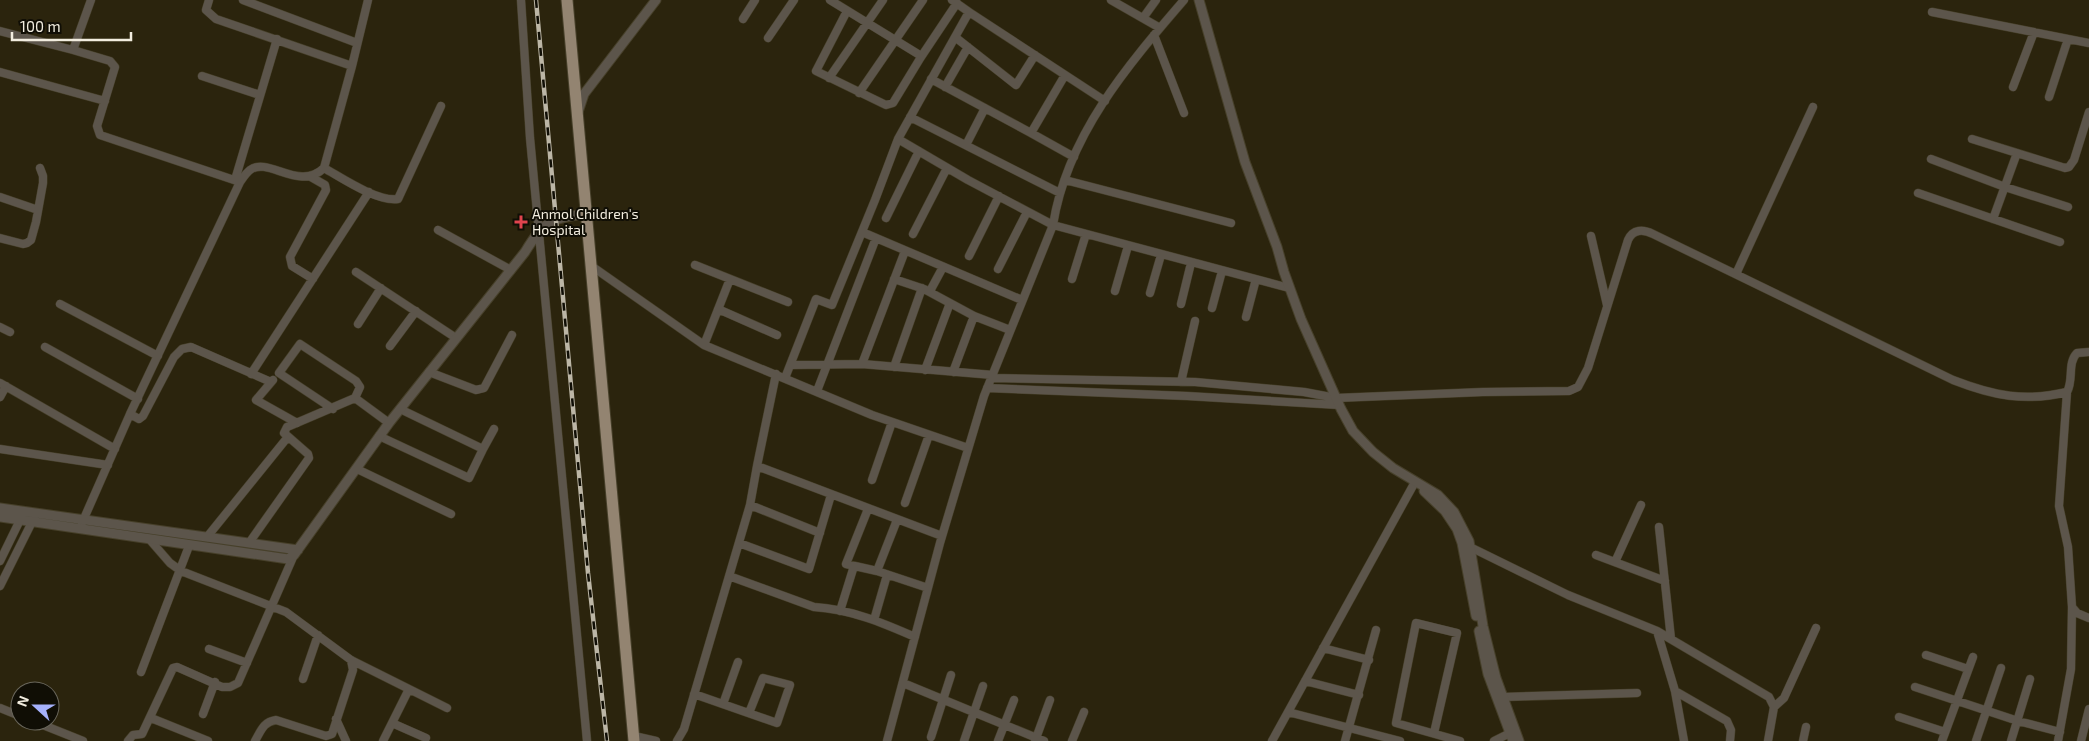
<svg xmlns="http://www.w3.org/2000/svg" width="2089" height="741" font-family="'Exo 2',sans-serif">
<rect width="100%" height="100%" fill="#2b240d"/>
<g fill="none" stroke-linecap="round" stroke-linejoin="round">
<defs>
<path id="minor" d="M91,0l-18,50 37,11 5,6 -18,59 3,9 140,47
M209,0l-3,10 10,9 136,47
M243,0l114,43
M521,0l9,138 57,603
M830,0l88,54 3,3 -28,46 -7,2 -70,-34 31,-60
M952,0l17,12
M1111,0l49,28
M1932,12l157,31
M1143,18l13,-18
M743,19l12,-19
M0,31l73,19
M1154,35l30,78
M955,37l61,48 19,-30
M768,38l26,-38
M921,57l36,-54
M0,72l105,29
M1065,75l-34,58 43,24
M202,76l58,19
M829,78l54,-78
M931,79l100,54
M945,87l23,-40
M2013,87l21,-55
M859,93l64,-93
M2049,97l19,-58
M910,117l150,76
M898,139l71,-127 136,89
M1972,139l93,29 4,-1 5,-7 15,-48
M966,145l19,-37
M1931,159l74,28 63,20
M324,168c18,10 53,34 74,31l43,-93
M311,177l14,8 1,5 -36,67 2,9 21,13
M235,180l42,-141
M1065,180l166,43
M1918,193l142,49
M0,197l38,13
M886,218l33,-67
M1993,219l24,-66
M438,230l73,40
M862,232l160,68
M913,234l34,-66
M1591,236l16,69
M0,238l23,6 4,-1 4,-3 5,-18 7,-39v-7l-3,-8
M969,256l30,-60
M590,265l114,80 168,70 96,33
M695,265l93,37
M998,269l29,-57
M356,272l100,66
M1736,274l77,-167
M894,279l30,10 50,27 36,14
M1072,279l14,-45
M930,291l13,-24
M1115,291l13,-45
M1150,293l11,-38
M60,304l98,52
M1181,304l10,-41
M1212,308l10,-37
M718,309l59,26
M1246,317l10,-38
M358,324l23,-36
M0,327l10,5
M704,345l26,-66
M390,346l26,-35
M45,347l93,52
M862,364l43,-113
M791,365l71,-1 131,11
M894,367l28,-79
M925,370l25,-67
M429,372l47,18 8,-2 28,-53
M953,372l21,-56
M251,374l118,-182
M785,378l31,-79 16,6 43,-105 23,-61 70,41 85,45 236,63
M991,378l204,4 109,10 32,6 147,-6 86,-1 9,-4 10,-19 40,-128c5,-11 15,-11 25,-6l300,146c41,16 72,22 114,12 7,-12 0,-29 10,-39l12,-1
M273,380l-17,20 41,23
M1181,382l14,-61
M0,383l115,66
M987,388l200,8 152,9
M817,391l59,-153
M2067,392l-8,114 9,41 4,60 5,6 12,5
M0,397l6,-11
M333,409l-54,-36 21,-29 56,37 4,6 -5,11
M130,414l9,5 4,-3 31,-59 8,-8 9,-2 80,35
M379,436l90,42 14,-29 -83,-40
M0,449l108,16
M483,449l11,-20
M757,466l19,-92
M357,469l94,45
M872,480l20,-58
M905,503l24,-68
M750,505l70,28
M868,509l-22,55 31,7
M897,520l-20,51 51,17
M82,523l48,-109 110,-232c3,-4 6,-9 10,-12 18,-14 49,22 74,-2l28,-102 16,-66
M1659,527l12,112
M207,537l80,-99
M150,540l20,23 11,8 105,41 65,48 96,48
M249,543l60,-85 -1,-4 -24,-21 3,-6 68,-29 34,25
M739,543l70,26 22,-74
M1465,550l5,-3 98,48 89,36 112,66 5,10 -6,34
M1596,555l69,26
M0,561l22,-45
M1615,562l26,-57
M729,576l85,31c36,2 69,16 101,30
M0,586l34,-68
M840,611l14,-45
M874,620l13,-45
M1657,631l18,60 9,50
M1323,648l46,12
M209,649l38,14
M1926,655l42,14
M141,672l48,-126
M303,679l15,-44
M1305,681l54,14
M903,683l141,58
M1915,687l103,34 42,11
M1675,691l52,30 4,9 -1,11
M694,694l83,29 13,-38 -27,-7 -14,35
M1503,697l134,-4
M723,704l15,-42
M1774,707l10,-9 32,-70
M0,708l20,8
M1288,712l112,29
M203,714l12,-32
M1899,717l46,15
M151,718l57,23
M336,719l10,22
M33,721l50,20
M392,723l34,15
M1434,733l23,-100 -41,-10 -20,100 64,18
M634,736l22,5
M931,737l20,-62
M128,741l5,-6 9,-1 31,-66 4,-1 45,20h8l8,-4 56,-128
M255,741c6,-10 8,-19 21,-21l50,16 6,-2 21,-64 -2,-10
M383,741l26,-52
M677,741l7,-12 66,-224 7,-39 185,70
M887,741l53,-198 44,-147 69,-171c14,-89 74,-159 131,-225
M964,741l19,-55
M998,741l16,-41
M1035,741l15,-41
M1072,741l12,-29
M1272,741l143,-259
M1345,741l31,-111
M1494,741l16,-8
M1803,741l3,-14
M1942,741l31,-84
M1976,741l25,-73
M2011,741l19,-62
M2058,741l13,-72 1,-62
M2081,741l8,-32"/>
<path id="tertiary" d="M1199,0l46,162 32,85 7,25 17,47 40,90 12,22 20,21 20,16 45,27 16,17 15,29 14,85 13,52 23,63
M578,112l6,-18 72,-94
M1424,491l21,20 12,18 5,14 14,73
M0,508l298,42
M0,517l288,42 6,-4 95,-132 136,-171c19,-31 25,-34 61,-38
M1479,631l9,43 25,67"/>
<path id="primary" d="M567,0l67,741"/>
</defs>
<use href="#minor" stroke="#47402a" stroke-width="9"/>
<use href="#tertiary" stroke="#47402a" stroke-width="11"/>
<use href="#primary" stroke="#47402a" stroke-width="13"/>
<use href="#minor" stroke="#5c554b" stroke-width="8"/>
<use href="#tertiary" stroke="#5c554b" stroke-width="9"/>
<use href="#primary" stroke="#938471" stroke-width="11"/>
<defs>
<path id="rail" d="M536,0l52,573 19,168"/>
</defs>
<use href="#rail" stroke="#bcb6a6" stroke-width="4.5"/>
<use href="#rail" stroke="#100e05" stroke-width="2.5" stroke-dasharray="8" stroke-linecap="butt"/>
</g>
<path fill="#e0444e" stroke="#100e05" stroke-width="2" d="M518.5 214.5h5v5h5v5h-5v5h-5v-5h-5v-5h5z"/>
<g text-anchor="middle" stroke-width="4" stroke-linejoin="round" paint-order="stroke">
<g font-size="14" fill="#f2eddf" stroke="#100e05" text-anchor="start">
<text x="532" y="219">Anmol Children's<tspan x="532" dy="16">Hospital</tspan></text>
</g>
</g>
<g transform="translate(35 706) rotate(291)"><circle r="24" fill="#100e05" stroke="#6a675c"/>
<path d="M0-4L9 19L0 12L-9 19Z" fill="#a5b1fc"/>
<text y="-8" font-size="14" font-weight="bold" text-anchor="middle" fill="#f2eddf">N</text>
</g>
<path d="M12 32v8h119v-8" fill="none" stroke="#f2eddf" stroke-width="2.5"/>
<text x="20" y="32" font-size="15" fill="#f2eddf" stroke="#100e05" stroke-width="4" paint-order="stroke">100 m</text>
</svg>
